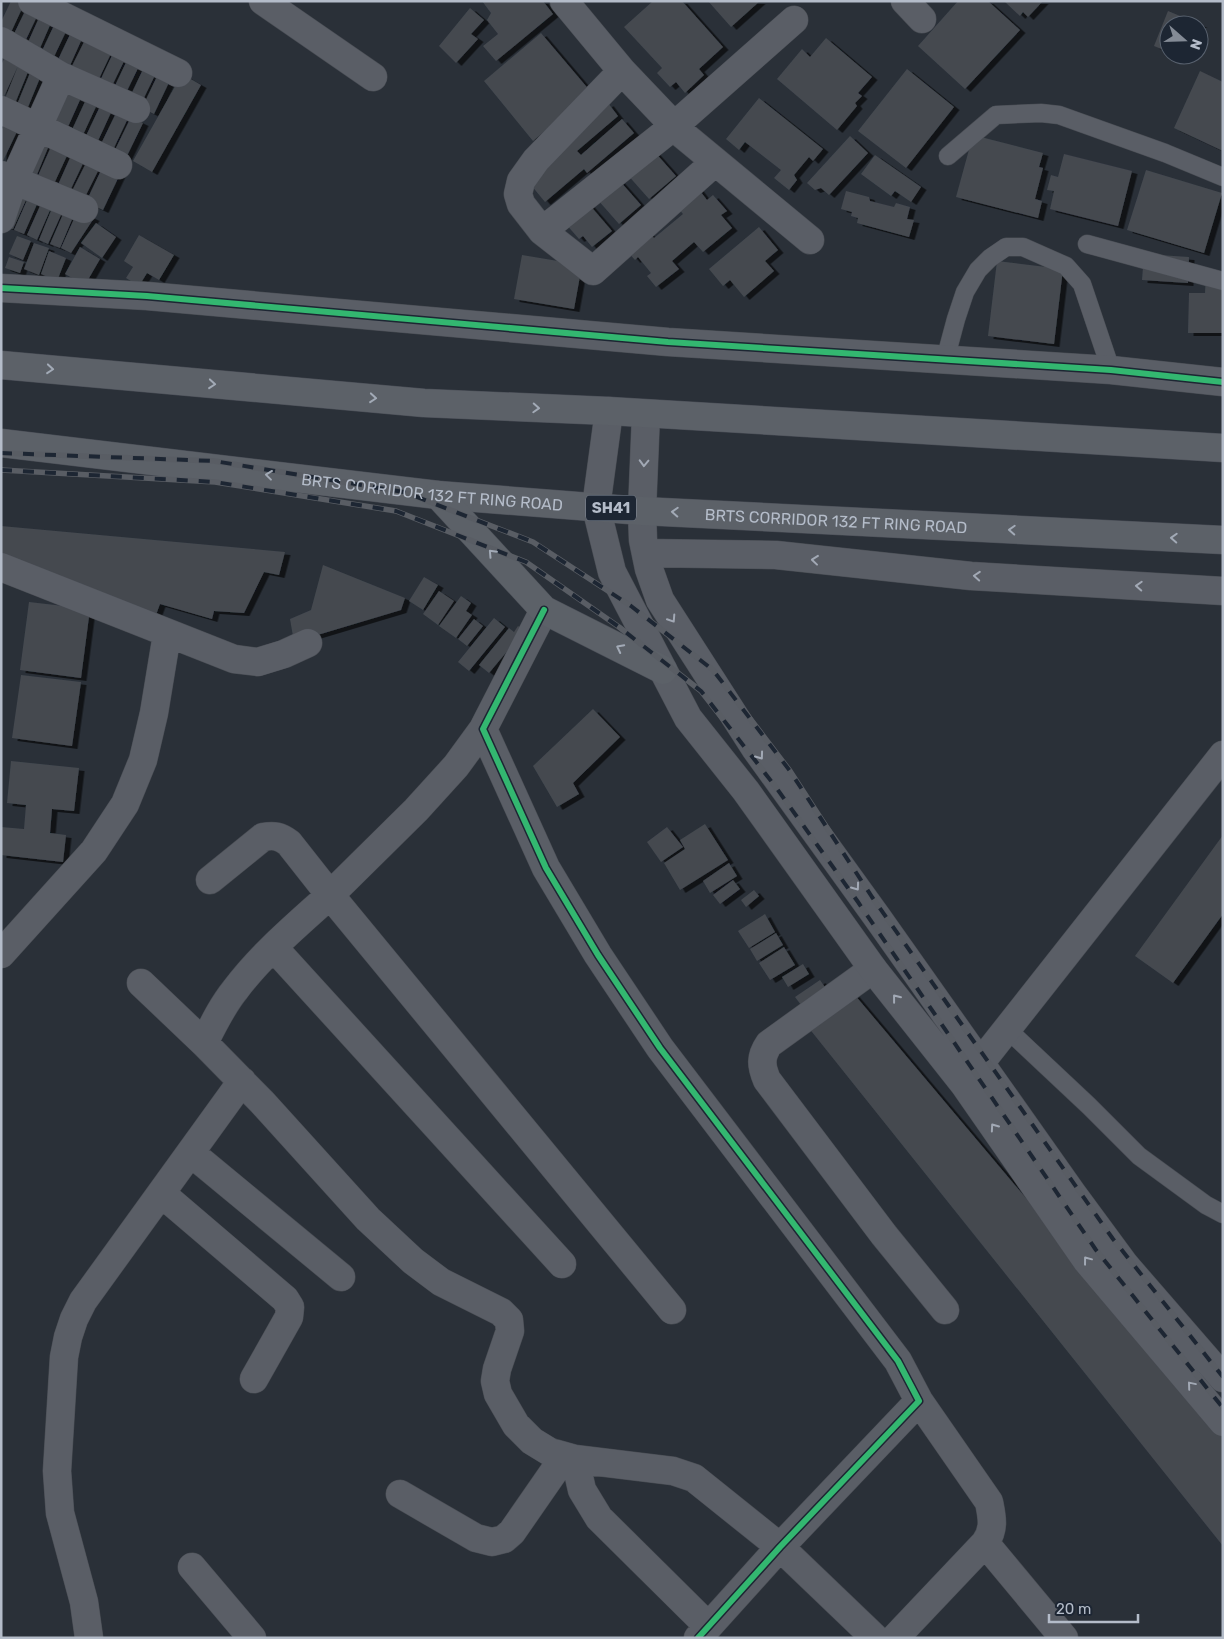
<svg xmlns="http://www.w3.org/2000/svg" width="1224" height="1639" font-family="Rubik,sans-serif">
<defs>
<filter id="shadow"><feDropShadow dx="5.5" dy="3" stdDeviation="0" flood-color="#0009"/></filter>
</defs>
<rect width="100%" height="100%" fill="#2a3038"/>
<path fill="#444950" filter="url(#shadow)" d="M11,1l14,1 -18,39 -6,-3v-16z
M482,1h61l10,13 -57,47 -13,-15 15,-12 -11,-14 4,-7z
M653,1h29l41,46 -24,22 5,6 -19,18 -9,-11 -6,5 -13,-14 5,-5 -38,-41z
M708,1h52l-29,26z
M958,1h30l32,29 -55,59 -47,-43z
M1004,1h39l-15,16 -5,-5 -3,4z
M28,5l12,5 -18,38 -12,-6z
M470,8l14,12 -13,14 7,5 -22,24 -17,-17z
M42,11l12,5 -17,39 -12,-6z
M1168,11l34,14h-33v27l-15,-6z
M58,17l12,6 -18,38 -12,-6z
M74,26l11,6 -17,38 -12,-6z
M541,33l50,59 -58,49 -49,-60z
M88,34l27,11 -18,38 -27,-13z
M826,38l46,39 -14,16 4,3 -7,7 2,3 -20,24 -60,-51 25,-30 8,8z
M116,47l12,6 -18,37 -12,-5z
M130,54l12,6 -18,37 -12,-5z
M6,55l24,12 -16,39 -10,-5 14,-35 -17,37v-38z
M146,63l12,6 -18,37 -12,-5z
M32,68l10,5 -16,39 -10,-5z
M907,69l47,38 -48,61 -48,-37z
M160,70l12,6 -18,38 -12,-6z
M1200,71l23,11v69l-49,-23z
M182,74l19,11 -49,87 -19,-11z
M71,85l13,6 -17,38 -13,-6z
M89,93l11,5 -18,39 -11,-5z
M759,98l64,51 -10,12 -4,-4 -15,18 3,5 -8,10 -15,-12 7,-8 -36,-28 -6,8 -13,-11z
M103,100l11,6 -17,37 -12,-5z
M608,103l10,13 -41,35 4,4 41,-36 12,14 -47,40 -3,-4 -39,33 -19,-23z
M118,109l12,5 -18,38 -12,-6z
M8,117l13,6 -18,38h-2v-30z
M131,117l12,6 -18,37 -12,-6z
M42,134l10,4 -16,39 -10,-5z
M973,135l70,18 -4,14 4,1 -8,31 7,2 -4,17 -82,-21z
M850,136l18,17 -39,42 -8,-7 -6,2 -8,-7z
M54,140l17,7 -18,39 -16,-8z
M74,149l13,6 -18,38 -12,-6z
M653,150l23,26 -27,23 -23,-26z
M1064,154l68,17 -14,55 -68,-17 4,-18 -7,-1 4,-15 7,2z
M875,155l46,32 -10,15 -16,-11 -4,5 -30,-22z
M89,157l13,6 -19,38 -13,-6z
M104,164l17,8 -18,38 -17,-8z
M1146,170l76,23 -18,60 -77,-23z
M619,180l22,25 -22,19 -22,-25z
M20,186l10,5 -17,38 -10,-4z
M697,187l10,13 6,-5 14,16 -6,4 11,13 -29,24 -9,-10 -22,19 7,8 -23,18 -9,-11 4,-3 -13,-16 -3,3 -9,-10 22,-18 6,6 29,-24 -7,-8z
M31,191l10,4 -17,39 -10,-4z
M846,191l23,6 1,4 24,6 2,-4 14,4 -3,12 7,1 -5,17 -52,-14 1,-5 -7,-2 1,-4 -11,-3z
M44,197l10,4 -17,39 -10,-5z
M55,201l10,5 -17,38 -9,-4z
M588,203l24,28 -20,16 -9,-11 -4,3 -14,-16z
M67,205l9,5 -16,38 -10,-4z
M78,210l16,8 -23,35 -10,-5z
M96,223l20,14 -14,21 -21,-15z
M759,227l19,23 -13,11 9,10 -30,26 -14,-17 -7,6 -14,-17z
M139,235l35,20 -15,25 -12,-7 -8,13 -13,-8 7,-11 -9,-6z
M17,236l14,5 -8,19 -14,-6z
M34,243l15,5 -10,27 -15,-6z
M80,247l20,12 -15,26 -20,-11z
M49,251l17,7 -9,23 -16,-7z
M1144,254l45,3 -1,26 -46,-3z
M522,255l60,10 -8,44 -60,-10z
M9,257l15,5 -4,11 -15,-5z
M997,261l66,8 -9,75 -66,-8z
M1206,274l17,10v49h-35l1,-40h16z
M1,526l284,26 -6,23 -15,-3 -20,41 -30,-2 -2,8 -52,-15 -7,19 -152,-58z
M323,565l82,33 -4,12 -107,32 -4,-23 21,-9z
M424,577l14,8 -15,25 -14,-9z
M439,591l15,10 -16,24 -15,-11z
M461,596l10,7 -5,8 6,4 -16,23 -17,-12z
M29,602l61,7 -9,69 -61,-8z
M494,618l11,9 -36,44 -11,-9z
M474,619l9,7 -16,20 -9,-7z
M518,626l11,8 -20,15 -20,24 -10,-8 30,-37 5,4z
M21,675l60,7 -9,64 -60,-8z
M593,709l27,28 -47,46 6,11 -22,13 -24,-41z
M11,761l68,7 -5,43 -22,-2 -2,24 16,2 -3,27 -62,-7v-28l23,2 2,-24 -19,-2z
M705,824l23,36 -48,30 -16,-27 21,-14 -5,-9z
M667,827l16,20 -22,15 -14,-20z
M1223,835v79l-50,69 -38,-27z
M729,863l8,13 -27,17 -7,-12z
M733,880l7,9 -20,15 -7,-9z
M754,890l5,6 -13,11 -5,-7z
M765,914l10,18 -26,16 -11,-17z
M776,933l7,12 -26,16 -7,-12z
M784,947l11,18 -25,15 -11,-17z
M803,964l6,10 -21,13 -6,-10z
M820,980l11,16 -24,17 -12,-16z
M854,994l369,438v114l-415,-519z"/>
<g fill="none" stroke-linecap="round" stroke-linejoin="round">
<defs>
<path id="service" d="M948,156l48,-41 45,-2 18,2 106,38 58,24
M1087,244l136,37
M945,360l11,-41 9,-27 13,-22 12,-12 16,-11h17l43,19 16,18 29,86
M1007,1029l82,77 50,50 67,49 17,9"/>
<path id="minor" d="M32,1l146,72
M263,1l110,76
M564,1l58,70 60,63 128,106
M905,1l17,18
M1,41l60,35 75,33
M622,71l-86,89 -15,21 -3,13 3,10 21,27 51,40 122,-109
M1,110l117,55
M1,175l83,34
M1,219l13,-39 47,-104
M542,231l132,-105 120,-106
M1,567l233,92 24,3 26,-8 24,-11
M544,610l-61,119 63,139 52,87 62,93 238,313 21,40 -139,146 -82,91
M483,729l-27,37 -40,44 -86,85 342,415
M274,948l288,316
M1,954l93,-103 31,-47 18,-44 11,-47 13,-79
M873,969l-104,75c-9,13 -8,22 -2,36l117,155 61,75
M141,983l63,60 58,59 106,117 45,42 28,21 60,30 8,8 1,11 -13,38 -2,12 3,13 18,31 16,16 18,11 25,7 98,12 21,7 86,69 95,91
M204,1043c9,-18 18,-37 31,-53 27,-36 62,-65 95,-95l-41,-52c-9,-7 -15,-8 -26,-6l-53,43
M191,1153l150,124
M162,1194l123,105 5,8 -1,10 -35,62
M575,1459l7,31 17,28 109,108
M400,1494l76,44 16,4 12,-3 8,-7 52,-75
M985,1543l79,95
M192,1567l60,71
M89,1638l-5,-36 -24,-89 -3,-42 7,-114 4,-20 6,-18 9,-18 159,-220
M895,1638l90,-95c10,-14 7,-26 4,-41l-70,-101"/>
<path id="tertiary" d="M1,288l146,8 521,46 443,28 112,12
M609,411l-13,96 16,65 76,146 58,73 127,178 91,115 123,177 136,161
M646,414l-4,97 1,29 6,29 11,31 95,148 122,169 195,276 53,72 98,113
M646,553l130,2 195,21 252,15
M970,1076l253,-321"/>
<g id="primary">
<path d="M1,365l423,38 185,8 614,37"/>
<path id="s1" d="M1,443l437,52 204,16 581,29"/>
<path d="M438,495l106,115 119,60"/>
</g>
</defs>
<use href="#service" stroke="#484c53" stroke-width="19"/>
<use href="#minor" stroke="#484c53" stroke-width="29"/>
<use href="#tertiary" stroke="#484c53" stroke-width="29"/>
<use href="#primary" stroke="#484c55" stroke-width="29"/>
<use href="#service" stroke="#5a5e66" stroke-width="18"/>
<use href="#minor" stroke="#5a5e66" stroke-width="28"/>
<use href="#tertiary" stroke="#5a5e66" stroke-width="28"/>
<use href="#primary" stroke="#5c6168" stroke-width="28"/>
<defs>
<path id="rail" d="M1,453l213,8 190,31 129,50 98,64 82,64 77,101 82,126 241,342 110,138
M1,470l214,12 181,29 130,51 93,65 82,64 74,95 83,116 238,348 127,158"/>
</defs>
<use href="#rail" stroke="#595d64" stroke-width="5.5"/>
<use href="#rail" stroke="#1d2633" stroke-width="4" stroke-dasharray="11" stroke-linecap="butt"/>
<defs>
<path id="cycleway" d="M1,288l146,8 521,46 443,28 112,12
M544,610l-61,119 63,139 52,87 62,93 238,313 21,40 -139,146 -82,91"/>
</defs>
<use href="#cycleway" stroke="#1d2633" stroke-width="9"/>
<use href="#cycleway" stroke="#33b770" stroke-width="6"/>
</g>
<defs><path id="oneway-chevron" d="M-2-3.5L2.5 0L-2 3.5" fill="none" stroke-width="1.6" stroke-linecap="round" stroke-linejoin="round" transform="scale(1.25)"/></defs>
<g stroke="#a2aab6">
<use href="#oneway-chevron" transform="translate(50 369) rotate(5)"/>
<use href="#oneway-chevron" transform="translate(212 384) rotate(5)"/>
<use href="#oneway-chevron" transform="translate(373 398) rotate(5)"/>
<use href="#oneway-chevron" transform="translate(536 408) rotate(3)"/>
<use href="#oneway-chevron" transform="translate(269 475) rotate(-173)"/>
<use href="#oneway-chevron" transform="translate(675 512) rotate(-177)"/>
<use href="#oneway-chevron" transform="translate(1012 530) rotate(-177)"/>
<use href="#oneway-chevron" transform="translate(1174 538) rotate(-177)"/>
<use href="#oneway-chevron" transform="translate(492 553) rotate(-133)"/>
<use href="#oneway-chevron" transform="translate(620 648) rotate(-153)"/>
</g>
<g stroke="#a2a9b5">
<use href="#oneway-chevron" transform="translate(644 463) rotate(92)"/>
<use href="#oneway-chevron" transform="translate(815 560) rotate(-174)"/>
<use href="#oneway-chevron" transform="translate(977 576) rotate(-176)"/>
<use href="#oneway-chevron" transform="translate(1139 586) rotate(-177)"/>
<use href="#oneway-chevron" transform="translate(672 619) rotate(57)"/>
<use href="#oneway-chevron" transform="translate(760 756) rotate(54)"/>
<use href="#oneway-chevron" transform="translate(856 887) rotate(54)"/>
<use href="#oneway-chevron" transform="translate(896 998) rotate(-128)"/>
<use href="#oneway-chevron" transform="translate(994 1127) rotate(-125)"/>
<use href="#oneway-chevron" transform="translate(1087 1260) rotate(-127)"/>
<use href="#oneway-chevron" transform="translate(1191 1385) rotate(-130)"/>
</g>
<g text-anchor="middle" stroke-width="4.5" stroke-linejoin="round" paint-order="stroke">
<rect fill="#1d2633" stroke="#878f9c" stroke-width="1" x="586" y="495.5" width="50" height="25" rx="4"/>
<g font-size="15" font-weight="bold" fill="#b4bcc9">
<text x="611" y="513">SH41</text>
</g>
<g font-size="16" fill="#b4bcc9" stroke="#1d2633">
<text dy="6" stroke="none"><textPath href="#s1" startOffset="434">BRTS CORRIDOR 132 FT RING ROAD</textPath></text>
<text dy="6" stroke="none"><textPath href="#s1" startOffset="839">BRTS CORRIDOR 132 FT RING ROAD</textPath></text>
</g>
</g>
<rect width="1224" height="1639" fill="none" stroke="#b4bcc9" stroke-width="5"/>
<g transform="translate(1184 40) rotate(110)"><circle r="24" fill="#1d2633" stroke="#59626f"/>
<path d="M0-4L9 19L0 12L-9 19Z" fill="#848b96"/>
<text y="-8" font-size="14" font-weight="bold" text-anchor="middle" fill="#b4bcc9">N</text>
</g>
<path d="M1049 1614v8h89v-8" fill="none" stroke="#b4bcc9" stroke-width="2.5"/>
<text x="1056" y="1614" font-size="15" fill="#b4bcc9" stroke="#1d2633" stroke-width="4" paint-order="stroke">20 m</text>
</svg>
